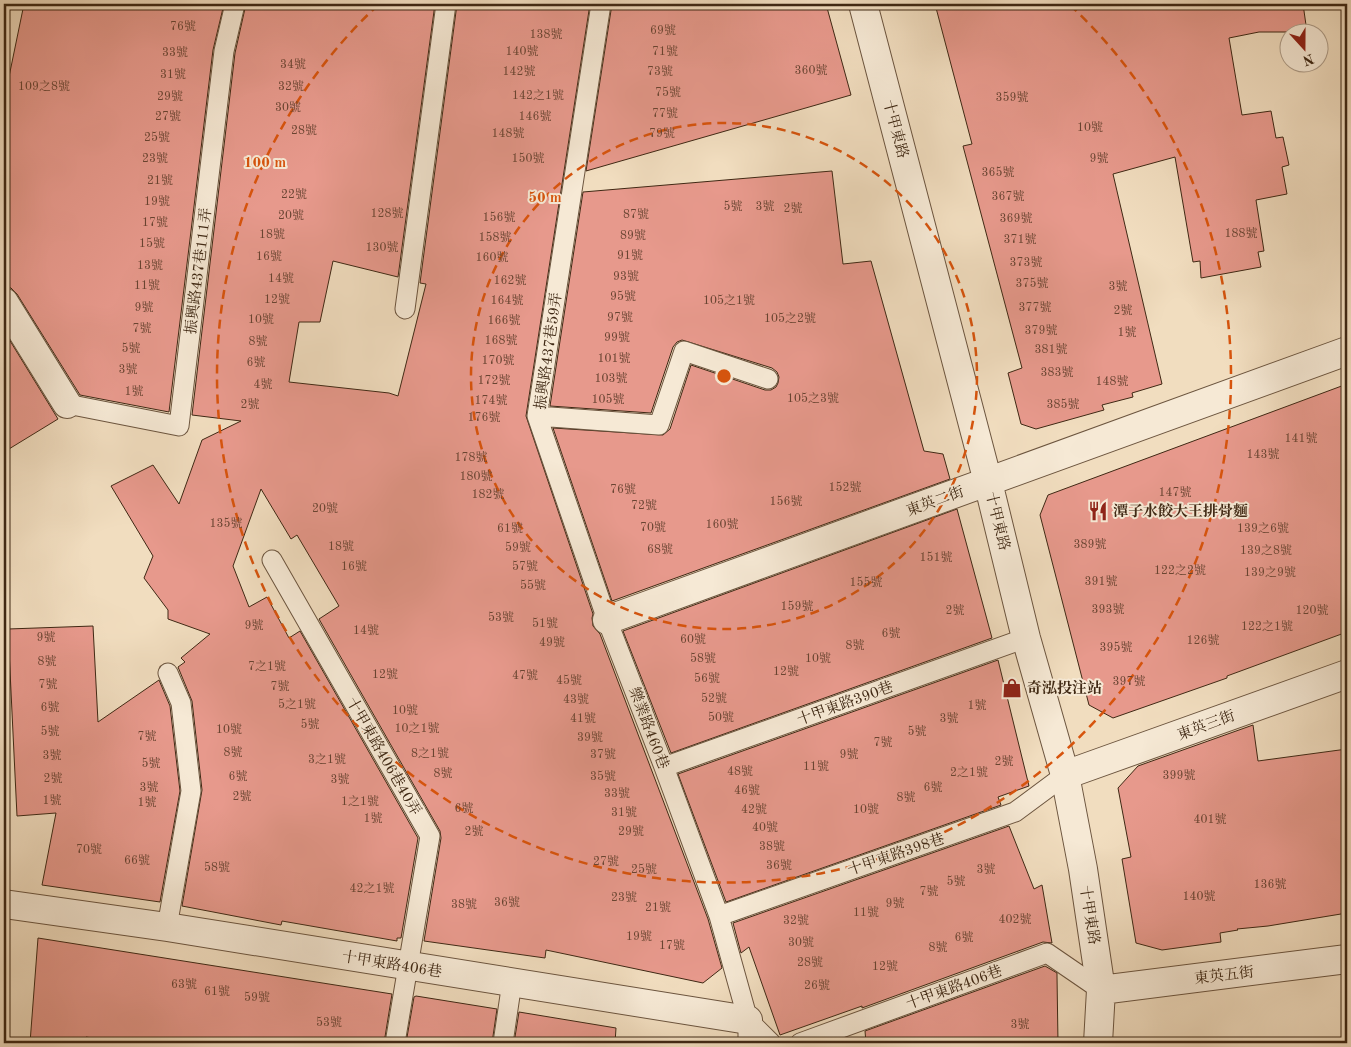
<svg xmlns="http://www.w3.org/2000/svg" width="1351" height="1047" font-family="'Old Standard TT','Noto Serif TC',serif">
<rect width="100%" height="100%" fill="#f1ddbf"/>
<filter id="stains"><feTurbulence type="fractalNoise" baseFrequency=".004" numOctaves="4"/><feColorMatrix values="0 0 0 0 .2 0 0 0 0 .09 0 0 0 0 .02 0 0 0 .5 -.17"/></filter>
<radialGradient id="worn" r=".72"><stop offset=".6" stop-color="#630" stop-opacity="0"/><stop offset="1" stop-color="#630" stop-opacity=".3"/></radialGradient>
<path fill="#e7998c" stroke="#3f2814" d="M24,4h200l-11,46 -44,362 -89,-17 -63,-101 -6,-6 -7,-2v-185z
M246,4h189l-37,273 -65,-16 -13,61h-21l-10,60 100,11 9,3 28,-112 -6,-1 37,-279h133l-64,412 67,198 -1,4 1,8 7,8 108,285 14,49 -19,15 -157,-33 -1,8 -121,-17 17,-103 -1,-7 -121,-212 20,-13 -42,-71 -6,4 -30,-50 -28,77 16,41 18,-10 22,41 11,-7 118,207 -17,100h-4v3l-115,-20 -1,4 -99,-19 20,-116 -10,-89 -14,-34 7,-5 -4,-4 29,-24 -42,-15v-9l-24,-32 9,-22 -42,-70 42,-21 26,39 23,-64 39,-19 -49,-6 43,-362z
M612,4h214l25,91 -265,76z
M935,4h368l4,28h-48l-30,6 13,77 29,-4 5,27 7,-1 6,28 -7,2 5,27 -31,6 8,51 -6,1 3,15 -60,11 -1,-17 -7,1 -18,-105 -62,17 49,210 -30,9 1,4 -31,8 2,5 -68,19 -15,-5 -13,-51 14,-5 -59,-222 9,-2z
M832,171l11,93 28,-3 53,190 19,3 7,25 -338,122 -59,-173 110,7 7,-6 21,-64 74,25h6l5,-3 2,-4 1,-6 -2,-5 -5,-4 -90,-28 -5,2 -4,5 -22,66 -101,-7 33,-214z
M4,331l54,88 -54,33z
M1347,384v248l-120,44v2l-114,40 -24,-13 -49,-190 8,-20z
M957,509l35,129 -321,115 -48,-122z
M93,626l5,96 61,-42 11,26 10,85 -20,111 -118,-17 14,-72 -39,3 -9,-187z
M998,660l31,126 -31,11 3,8 -275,97 -48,-128z
M1253,725l5,36 89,-12v164l-79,13 -31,3 1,1 -18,3 1,9 -59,8 -26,-7 -14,-84 9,-2 -13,-69 20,-22z
M1009,826l25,63 8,-4 10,58 -9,-1 -181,66v-2l-82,29 -31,-88 -8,6 -8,-30z
M38,938l354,56 -8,49h-263l-35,-6 -1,6h-55z
M1045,966l12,7v3l1,67h-192l-1,-12z
M416,996l81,13 -5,34h-86l8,-46z
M519,1012l97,16 -1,15h-101z"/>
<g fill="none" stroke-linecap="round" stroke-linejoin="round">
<defs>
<path id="service" d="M601,4l-64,412 70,204 57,147 55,149 29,104v23
M405,309l41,-305
M67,404l112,22 45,-375 11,-47
M537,416l122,9 25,-74 84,28
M272,560l158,276 -35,207
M664,767l362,-129
M719,916l296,-104 50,-37
M167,927l24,-136 -10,-88 -13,-30
M748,1020l23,23
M503,1043l9,-61
M800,1043l247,-90 54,37"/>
<path id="minor" d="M863,4l125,478 38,156 39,137 18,94 18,121 -3,53
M4,302l63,102
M607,620l740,-269
M1065,775l282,-101
M4,904l163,23 581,93
M1101,990l246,-31"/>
</defs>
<use href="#service" stroke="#6c553f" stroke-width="21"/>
<use href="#minor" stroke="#6c553f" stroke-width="30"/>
<use href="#service" stroke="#f6e9d5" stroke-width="19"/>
<use href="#minor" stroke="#f6e9d5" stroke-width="28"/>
</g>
<g fill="none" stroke="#d7540d" stroke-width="2.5" stroke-dasharray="9 6">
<circle cx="724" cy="376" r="253"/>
<path d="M1070 5A507 507 0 1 1 378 5"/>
</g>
<defs>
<symbol id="restaurant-bare" viewBox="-9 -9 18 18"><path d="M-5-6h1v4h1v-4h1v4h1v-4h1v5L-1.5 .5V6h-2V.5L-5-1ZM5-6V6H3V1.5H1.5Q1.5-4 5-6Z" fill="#8f2418" stroke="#f6e9d5" stroke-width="2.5" paint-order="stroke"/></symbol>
<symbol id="shop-bare" viewBox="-9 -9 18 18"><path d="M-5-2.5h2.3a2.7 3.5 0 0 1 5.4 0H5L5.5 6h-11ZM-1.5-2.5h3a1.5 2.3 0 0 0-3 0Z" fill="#8f2418" stroke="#f6e9d5" stroke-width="2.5" paint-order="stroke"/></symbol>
</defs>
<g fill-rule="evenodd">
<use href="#restaurant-bare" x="1084" y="497" width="28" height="28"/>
<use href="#shop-bare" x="998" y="674" width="28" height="28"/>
</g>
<g text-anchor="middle" stroke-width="4" stroke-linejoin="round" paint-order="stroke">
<g font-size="12" fill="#694432">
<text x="183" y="30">76號</text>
<text x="663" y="34">69號</text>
<text x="546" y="38">138號</text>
<text x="522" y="55">140號</text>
<text x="665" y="55">71號</text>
<text x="175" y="56">33號</text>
<text x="293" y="68">34號</text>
<text x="811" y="74">360號</text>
<text x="519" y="75">142號</text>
<text x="660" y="75">73號</text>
<text x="173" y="78">31號</text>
<text x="44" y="90">109之8號</text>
<text x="291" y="90">32號</text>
<text x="668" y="96">75號</text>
<text x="538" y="99">142之1號</text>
<text x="170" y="100">29號</text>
<text x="1012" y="101">359號</text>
<text x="288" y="111">30號</text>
<text x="665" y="117">77號</text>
<text x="168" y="120">27號</text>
<text x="535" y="120">146號</text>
<text x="1090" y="131">10號</text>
<text x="304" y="134">28號</text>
<text x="508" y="137">148號</text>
<text x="662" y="137">79號</text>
<text x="157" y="141">25號</text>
<text x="155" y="162">23號</text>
<text x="528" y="162">150號</text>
<text x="1099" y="162">9號</text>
<text x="998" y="176">365號</text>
<text x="160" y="184">21號</text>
<text x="294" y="198">22號</text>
<text x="1008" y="200">367號</text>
<text x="157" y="205">19號</text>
<text x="733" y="210">5號</text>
<text x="765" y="210">3號</text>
<text x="793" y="212">2號</text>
<text x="387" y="217">128號</text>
<text x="636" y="218">87號</text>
<text x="291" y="219">20號</text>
<text x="499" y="221">156號</text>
<text x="1016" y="222">369號</text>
<text x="155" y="226">17號</text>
<text x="1241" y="237">188號</text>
<text x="272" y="238">18號</text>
<text x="633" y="239">89號</text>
<text x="495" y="241">158號</text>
<text x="1020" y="243">371號</text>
<text x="152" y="247">15號</text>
<text x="382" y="251">130號</text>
<text x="630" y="259">91號</text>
<text x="269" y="260">16號</text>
<text x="492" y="261">160號</text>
<text x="1026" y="266">373號</text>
<text x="150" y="269">13號</text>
<text x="626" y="280">93號</text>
<text x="281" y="282">14號</text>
<text x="510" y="284">162號</text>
<text x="1032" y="287">375號</text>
<text x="147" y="289">11號</text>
<text x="1118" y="290">3號</text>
<text x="623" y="300">95號</text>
<text x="277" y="303">12號</text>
<text x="507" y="304">164號</text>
<text x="729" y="304">105之1號</text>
<text x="144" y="311">9號</text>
<text x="1035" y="311">377號</text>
<text x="1123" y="314">2號</text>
<text x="620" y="321">97號</text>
<text x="790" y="322">105之2號</text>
<text x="261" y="323">10號</text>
<text x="504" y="324">166號</text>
<text x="142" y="332">7號</text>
<text x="1041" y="334">379號</text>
<text x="1127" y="336">1號</text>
<text x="617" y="341">99號</text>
<text x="501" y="344">168號</text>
<text x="258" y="345">8號</text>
<text x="131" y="352">5號</text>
<text x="1051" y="353">381號</text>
<text x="614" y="362">101號</text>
<text x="498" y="364">170號</text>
<text x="256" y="366">6號</text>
<text x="128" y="373">3號</text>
<text x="1057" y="376">383號</text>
<text x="611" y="382">103號</text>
<text x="494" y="384">172號</text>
<text x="1112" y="385">148號</text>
<text x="263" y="388">4號</text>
<text x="134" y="395">1號</text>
<text x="813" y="402">105之3號</text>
<text x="608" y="403">105號</text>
<text x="491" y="404">174號</text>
<text x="250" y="408">2號</text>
<text x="1063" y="408">385號</text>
<text x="484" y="421">176號</text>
<text x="1301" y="442">141號</text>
<text x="1263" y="458">143號</text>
<text x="471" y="461">178號</text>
<text x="476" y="480">180號</text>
<text x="845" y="491">152號</text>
<text x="623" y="493">76號</text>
<text x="1175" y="496">147號</text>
<text x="488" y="498">182號</text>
<text x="786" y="505">156號</text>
<text x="644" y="509">72號</text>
<text x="325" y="512">20號</text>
<text x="226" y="527">135號</text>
<text x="722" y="528">160號</text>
<text x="653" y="531">70號</text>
<text x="510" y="532">61號</text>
<text x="1263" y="532">139之6號</text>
<text x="1090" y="548">389號</text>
<text x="341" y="550">18號</text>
<text x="518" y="551">59號</text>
<text x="660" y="553">68號</text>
<text x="1266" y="554">139之8號</text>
<text x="936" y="561">151號</text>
<text x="354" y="570">16號</text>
<text x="525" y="570">57號</text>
<text x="1180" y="574">122之2號</text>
<text x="1270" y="576">139之9號</text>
<text x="1101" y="585">391號</text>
<text x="866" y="586">155號</text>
<text x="533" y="589">55號</text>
<text x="797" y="610">159號</text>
<text x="1108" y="613">393號</text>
<text x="955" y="614">2號</text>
<text x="1312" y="614">120號</text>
<text x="501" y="621">53號</text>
<text x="545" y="627">51號</text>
<text x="254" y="629">9號</text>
<text x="1267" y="630">122之1號</text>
<text x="366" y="634">14號</text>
<text x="891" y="637">6號</text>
<text x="46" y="641">9號</text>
<text x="693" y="643">60號</text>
<text x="1203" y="644">126號</text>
<text x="552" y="646">49號</text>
<text x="855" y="649">8號</text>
<text x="1116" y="651">395號</text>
<text x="703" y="662">58號</text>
<text x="818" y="662">10號</text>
<text x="47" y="665">8號</text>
<text x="267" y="670">7之1號</text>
<text x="786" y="675">12號</text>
<text x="385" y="678">12號</text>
<text x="525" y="679">47號</text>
<text x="707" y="682">56號</text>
<text x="569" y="684">45號</text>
<text x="1129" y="685">397號</text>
<text x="48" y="688">7號</text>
<text x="280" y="690">7號</text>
<text x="714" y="702">52號</text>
<text x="576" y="703">43號</text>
<text x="297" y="708">5之1號</text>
<text x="977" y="709">1號</text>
<text x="50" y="711">6號</text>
<text x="405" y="714">10號</text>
<text x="721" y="721">50號</text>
<text x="583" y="722">41號</text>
<text x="949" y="722">3號</text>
<text x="310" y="728">5號</text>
<text x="417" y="732">10之1號</text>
<text x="229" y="733">10號</text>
<text x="50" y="735">5號</text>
<text x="917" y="735">5號</text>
<text x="147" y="740">7號</text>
<text x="590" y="741">39號</text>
<text x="883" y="746">7號</text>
<text x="233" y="756">8號</text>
<text x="430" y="757">8之1號</text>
<text x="603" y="758">37號</text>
<text x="849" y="758">9號</text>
<text x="52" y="759">3號</text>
<text x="327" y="763">3之1號</text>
<text x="1004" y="765">2號</text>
<text x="151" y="767">5號</text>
<text x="816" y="770">11號</text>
<text x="740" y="775">48號</text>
<text x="969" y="776">2之1號</text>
<text x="443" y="777">8號</text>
<text x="1179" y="779">399號</text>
<text x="238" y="780">6號</text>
<text x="603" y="780">35號</text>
<text x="53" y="782">2號</text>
<text x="340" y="783">3號</text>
<text x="149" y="791">3號</text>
<text x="933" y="791">6號</text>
<text x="747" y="794">46號</text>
<text x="617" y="797">33號</text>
<text x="242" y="800">2號</text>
<text x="906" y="801">8號</text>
<text x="52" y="804">1號</text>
<text x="360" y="805">1之1號</text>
<text x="147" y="806">1號</text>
<text x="464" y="812">6號</text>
<text x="754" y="813">42號</text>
<text x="866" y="813">10號</text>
<text x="624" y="816">31號</text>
<text x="373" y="822">1號</text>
<text x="1210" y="823">401號</text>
<text x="765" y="831">40號</text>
<text x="474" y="835">2號</text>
<text x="631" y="835">29號</text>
<text x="772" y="850">38號</text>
<text x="89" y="853">70號</text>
<text x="137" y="864">66號</text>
<text x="606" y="865">27號</text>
<text x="779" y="869">36號</text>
<text x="217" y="871">58號</text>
<text x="644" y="873">25號</text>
<text x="986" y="873">3號</text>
<text x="956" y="885">5號</text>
<text x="1270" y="888">136號</text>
<text x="372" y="892">42之1號</text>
<text x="929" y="895">7號</text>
<text x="1199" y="900">140號</text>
<text x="624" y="901">23號</text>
<text x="507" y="906">36號</text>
<text x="895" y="907">9號</text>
<text x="464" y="908">38號</text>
<text x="658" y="911">21號</text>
<text x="866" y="916">11號</text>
<text x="1015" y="923">402號</text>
<text x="796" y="924">32號</text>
<text x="639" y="940">19號</text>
<text x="964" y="941">6號</text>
<text x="801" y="946">30號</text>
<text x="672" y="949">17號</text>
<text x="938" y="951">8號</text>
<text x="810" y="966">28號</text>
<text x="885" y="970">12號</text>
<text x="184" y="988">63號</text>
<text x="817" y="989">26號</text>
<text x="217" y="995">61號</text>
<text x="257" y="1001">59號</text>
<text x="329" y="1026">53號</text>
<text x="1020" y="1028">3號</text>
</g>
<g font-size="15" fill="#3f2814" stroke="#f6e9d5">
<text transform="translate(896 129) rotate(75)" y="5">十甲東路</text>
<text transform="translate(198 271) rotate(-83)" y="5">振興路437巷111弄</text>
<text transform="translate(548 351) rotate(-82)" y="5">振興路437巷59弄</text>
<text transform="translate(935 501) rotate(-20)" y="5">東英二街</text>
<text transform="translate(998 521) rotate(76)" y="5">十甲東路</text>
<text transform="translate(845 703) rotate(-20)" y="5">十甲東路390巷</text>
<text transform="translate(1206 725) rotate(-20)" y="5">東英三街</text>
<text transform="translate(649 728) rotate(69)" y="5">樂業路460巷</text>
<text transform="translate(384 756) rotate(60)" y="5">十甲東路406巷40弄</text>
<text transform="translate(896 854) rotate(-19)" y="5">十甲東路398巷</text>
<text transform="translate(1090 915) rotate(81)" y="5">十甲東路</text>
<text transform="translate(392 964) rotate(9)" y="5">十甲東路406巷</text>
<text transform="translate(1224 975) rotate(-7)" y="5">東英五街</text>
<text transform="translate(954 987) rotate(-20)" y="5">十甲東路406巷</text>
</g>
<g font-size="15" font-weight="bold" fill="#3f2814" stroke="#f6e9d5" text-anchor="start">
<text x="1113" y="516">潭子水餃大王排骨麵</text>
<text x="1027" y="693">奇泓投注站</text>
</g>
</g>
<circle cx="724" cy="376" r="8" fill="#d7540d" stroke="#f6e9d5" stroke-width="2.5"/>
<g font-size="15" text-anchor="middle" font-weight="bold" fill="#d7540d" stroke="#f6e9d5" stroke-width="4" stroke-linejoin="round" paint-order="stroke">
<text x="265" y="167">100 m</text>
<text x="545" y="202">50 m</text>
</g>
<rect width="1351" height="1047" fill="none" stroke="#f1ddbf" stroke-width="20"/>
<rect x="5" y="5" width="1341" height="1037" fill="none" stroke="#3f2814" stroke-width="2.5"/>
<rect x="10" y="10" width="1331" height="1027" fill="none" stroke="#3f2814"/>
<g transform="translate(1304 48) rotate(159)"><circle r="24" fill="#f6e9d5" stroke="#ad9c88"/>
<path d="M0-4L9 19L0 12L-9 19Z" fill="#8f2418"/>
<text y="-8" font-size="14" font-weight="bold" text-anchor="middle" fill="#3f2814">N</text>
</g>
<rect width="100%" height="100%" filter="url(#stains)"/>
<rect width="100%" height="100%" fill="url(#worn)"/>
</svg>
